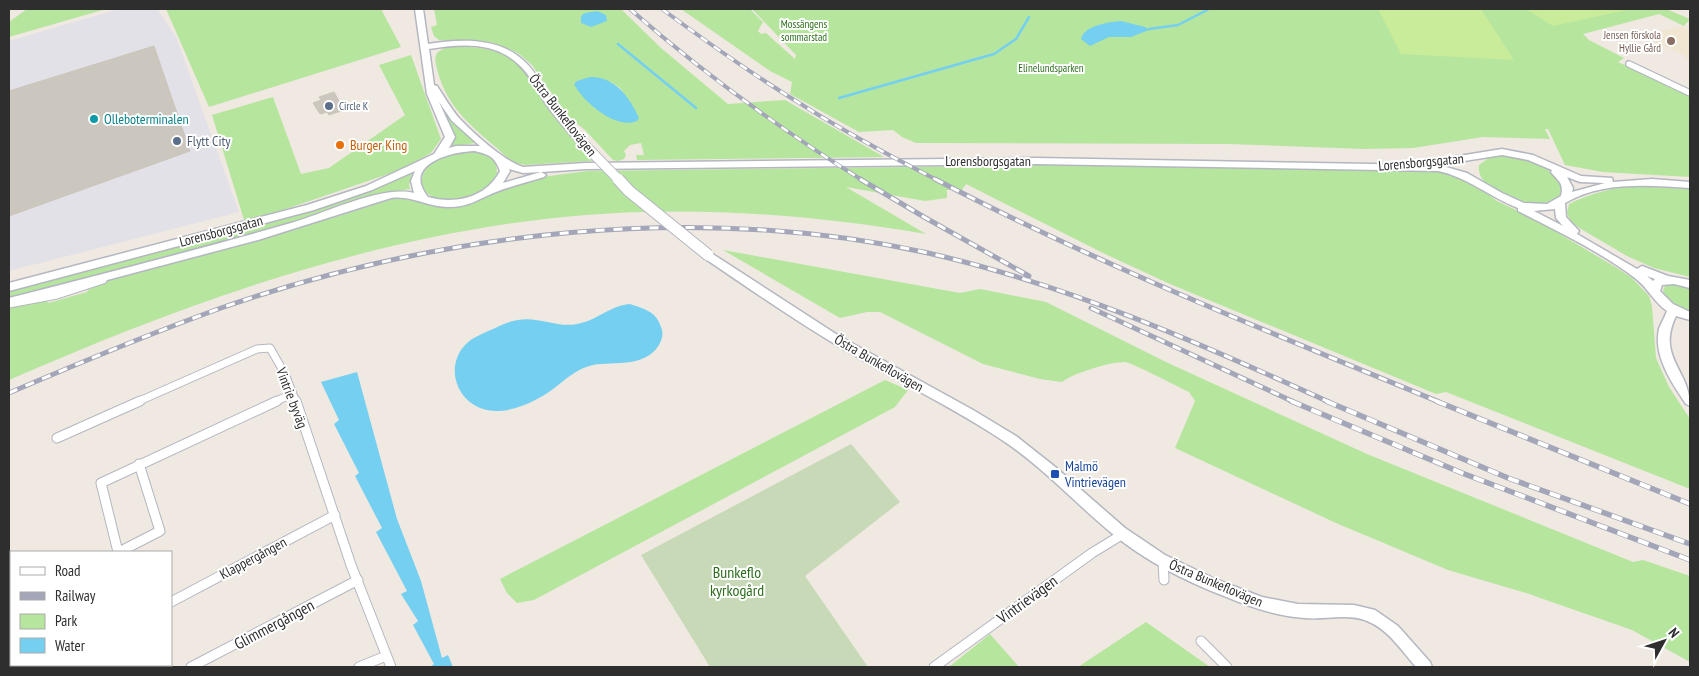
<svg xmlns="http://www.w3.org/2000/svg" width="1699" height="676" font-family="'PT Sans Narrow',sans-serif">
<rect width="100%" height="100%" fill="#efe9e1"/>
<path fill="#e3e1e8" d="M119,9h38l19,28 63,175 -230,59v-230z"/>
<path fill="#f0e6d1" d="M1681,26l9,4v31l-5,-3 1,-2 -39,-17 -1,-4z"/>
<path fill="#b6e59e" fill-rule="evenodd" d="M27,9h79l-97,28v-15z
M166,9h215l20,38 -192,60z
M434,9h187l40,39 67,56 57,-4 99,57 -247,3 -1,-5h8l-3,-12 -11,2 -6,6 2,4 -2,4 -6,2 -5,-1 -29,-31 -17,-13 -35,-51 -14,-12 -27,-11 -52,-2 -5,-4 -3,-9 6,-2zM611,82l9,6 14,20 -19,12 -22,-13z
M681,9h69l13,13 -5,9 3,3 5,-1 29,26 1,-4 -44,-46h914l24,10 -6,7 -25,-12 -76,20 6,6 35,18 -6,4 72,33v82l-87,-5 -38,-7 -17,-36h-3l5,10 -67,-2 -70,11 -49,1 -136,-5 -312,-1 -14,-6 -9,-7 -34,2 -69,-38 2,-12 -22,-11z
M449,47c23,-1 50,0 69,17 11,11 18,28 28,41 14,20 30,38 46,56l-67,4 -9,-2 -7,-4c-31,-29 -61,-46 -72,-90 -3,-13 -3,-18 12,-22z
M411,55l30,84 -10,14 -31,17 -155,53 -33,-108 61,-18 28,77 28,-6 76,-53 -26,-50z
M443,111l32,32 -24,4c7,-16 -2,-23 -8,-36z
M469,151l19,4 8,6 1,13c-10,22 -50,36 -70,19 -4,-4 -6,-9 -5,-14 3,-20 31,-26 47,-28z
M1503,155c16,3 70,15 56,42 -19,17 -85,-4 -80,-32l11,-8z
M1076,165l368,6 24,8 29,22 36,17 84,50 15,10 17,18 3,10 4,52 13,29 21,32v70l-244,-97 -10,2 -266,-110 -67,-31 -137,-69 -4,6h-15v8l-22,3 -79,-14 80,47c-112,-19 -226,-28 -340,-19 -201,16 -394,85 -577,165v-73l38,-6 1,2 39,-11 1,-2 31,-14 220,-60 53,-17 21,-1 16,7 24,2 16,-2 34,-16 39,-12 45,-6z
M412,173l-3,12 1,4 -21,3 -76,25 -304,81v-7l335,-90 23,-8z
M1630,186l60,3v88l-36,-9 -27,-12 -46,-27 -10,-7 -4,-9 2,-9c20,-10 39,-15 61,-18z
M723,250l237,43 20,-4 66,13 122,61 199,91 266,108 10,-2 47,16v86l-58,-32 -106,-37 -78,-23 -112,-47 -161,-75 20,-47 -6,-9c-11,-5 -56,-29 -64,-30 -16,0 -51,11 -63,20l-22,-3 -57,-15 -103,-52h-13l-27,6z
M1673,284l17,4v23c-11,-3 -24,-9 -27,-21l2,-4z
M885,380l23,10 -13,17 -361,193 -17,3 -10,-10 -7,-14z
M1146,622l64,45h-132z
M990,634l29,33h-70z"/>
<path fill="#c8d9b8" d="M851,444l49,58 -95,74 63,91h-158l-69,-112z"/>
<path fill="#c9ec9a" d="M1378,9h103l33,51 -113,-6z
M1526,9h105l-78,17z"/>
<path fill="#75cff0" d="M597,11l9,4 1,6 -16,6 -10,-4v-7l4,-3z
M1121,21l24,6 4,3 -18,7h-22l-19,9 -9,-7c3,-14 29,-17 40,-18z
M590,77c24,-1 40,20 49,41l-2,3c-21,9 -54,-19 -63,-37l3,-3z
M630,304c14,5 26,7 31,23 3,7 1,12 -2,18 -14,23 -45,16 -66,20 -14,3 -25,12 -36,21 -19,15 -52,32 -77,22 -26,-11 -34,-44 -14,-64 7,-7 18,-11 27,-15 7,-3 16,-8 25,-9 20,-4 39,8 59,4 19,-3 32,-18 53,-20z
M357,372l40,147 24,62 21,77 6,-3 5,12h-23l4,-3 -21,-39 5,-4 -17,-27 6,-3 -31,-59 6,-4 -27,-52 4,-3 -25,-49 5,-4 -18,-38z"/>
<g fill="none" stroke-linecap="round" stroke-linejoin="round">
<path stroke="#75cff0" stroke-width="2.5" d="M1149,29l29,-4 31,-16
M618,44l78,64
M839,98l155,-44 22,-15 13,-22"/>
</g>
<path fill="#cbc7bf" stroke="#cbc5ba" d="M154,46l36,105 -181,65v-125z
M334,92l10,18 -15,5 -2,-3 -7,2 -7,-11 8,-3 -2,-3z"/>
<g fill="none" stroke-linecap="round" stroke-linejoin="round">
<defs>
<path id="street-far2" d="M1629,64l61,29"/>
<path id="street-far1" d="M9,304l48,-9 46,-15
M137,402l120,-53 13,-1 15,26 11,28
M274,402l18,-8"/>
<path id="street" d="M296,401l55,164 40,102
M57,438l83,-37
M118,552l-17,-69 176,-82
M119,552l41,-21 -21,-67
M1163,560l1,20
M171,602l164,-87
M1201,641l26,26
M191,667l167,-87
M359,667l27,-11
M934,667l158,-114 31,-19"/>
<path id="secondary" d="M415,9h8l5,35c32,-5 71,-7 96,17 12,11 20,27 29,41 9,13 20,23 30,36l-5,3 -3,-1c-10,-12 -20,-23 -29,-36 -9,-14 -16,-30 -29,-41 -24,-22 -59,-19 -88,-14l5,36 3,1c7,10 14,23 22,32 14,15 45,43 64,49l63,-4 450,-5 394,7 1,-4 3,-1 68,-11 31,6 48,21 31,2 1,4 39,-3 38,3v6c-40,-3 -89,-7 -125,15l1,14 13,14 -2,3 60,35 5,-3 26,10 22,4v8l-16,-4 -12,1 -2,6 13,13 17,8v8l-14,-4c-20,41 14,54 14,90l-4,-2c-14,-21 -33,-48 -27,-75 2,-6 6,-12 8,-18 -13,-9 -19,-23 -32,-33 -34,-26 -78,-47 -117,-67v-3c-28,-11 -51,-31 -80,-37l-402,-7 -450,5 -45,3 5,3 -2,2c-16,5 -33,9 -48,15 -18,7 -26,15 -48,15 -20,0 -37,-12 -57,-9l-133,42 -249,66v-8c94,-24 188,-48 282,-75 33,-9 90,-38 123,-30l-3,-12 4,-10 -43,19 -58,20 -305,81v-8l298,-78 59,-19 68,-32 11,-17 -18,-43zM439,102l13,19 28,25h-24l-7,2 6,-11zM474,151c15,3 21,6 26,20 -13,26 -44,34 -72,26 -26,-32 21,-45 46,-46zM1502,155l26,5 24,10 -1,2c8,10 13,11 10,24l-14,8 -23,-1 -22,-10 -35,-20 -28,-8zM509,169l14,4 18,-1 -38,11 7,-12zM1567,177l13,5 25,1 -33,9 1,-4zM1555,209l1,9 7,8 -29,-15zM1647,276l8,3 -2,2z
M708,251l131,85 134,74 43,26 38,30 71,62 40,27 50,24 47,18 36,7 56,1 21,5 23,16 32,36 2,5h-16c-14,-16 -28,-38 -49,-46 -18,-8 -43,-1 -62,-3 -28,-2 -56,-11 -81,-22 -39,-15 -78,-35 -110,-61 -37,-30 -69,-66 -109,-93 -49,-33 -102,-58 -153,-88 -51,-29 -99,-63 -148,-96l-1,-3 1,-3z"/>
</defs>
<use href="#street-far2" stroke="#b4b7c1" stroke-width="8"/>
<use href="#street-far1" stroke="#b4b7c1" stroke-width="9"/>
<use href="#street" stroke="#b4b7c1" stroke-width="11"/>
<use href="#secondary" stroke="#b4b7c1" stroke-width="3"/>
<use href="#street-far2" stroke="#fff" stroke-width="5.5"/>
<use href="#street-far1" stroke="#fff" stroke-width="7"/>
<use href="#street" stroke="#fff" stroke-width="9"/>
<use href="#secondary" fill="#fff" fill-rule="evenodd"/>
<defs>
<path id="rail-far2" d="M630,9c73,64 150,120 232,171
M662,9c46,34 93,67 142,97 43,27 88,51 133,74"/>
<path id="rail-far1" d="M860,179l64,38 105,59
M935,179c162,85 335,153 504,223
M1091,308l203,94
M9,393c70,-30 140,-59 212,-85 222,-77 476,-106 707,-55 141,32 271,90 401,149"/>
<path id="rail" d="M1291,401l171,72 228,87
M1326,401l182,77 182,66
M1436,401l254,103"/>
</defs>
<use href="#rail-far2" stroke="#a3a6b8" stroke-width="4"/>
<use href="#rail-far1" stroke="#a3a6b8" stroke-width="5"/>
<use href="#rail" stroke="#a3a6b8" stroke-width="5.5"/>
<use href="#rail-far2" stroke="#fff" stroke-width="2.5" stroke-dasharray="8" stroke-linecap="butt"/>
<use href="#rail-far1" stroke="#fff" stroke-width="3" stroke-dasharray="9" stroke-linecap="butt"/>
<use href="#rail" stroke="#fff" stroke-width="4" stroke-dasharray="11" stroke-linecap="butt"/>
<defs>
<path id="secondary-bridge-far1" d="M578,138l41,42"/>
<path id="secondary-bridge" d="M618,179l11,12 79,64"/>
</defs>
<use href="#secondary-bridge-far1" stroke="#b4b7c1" stroke-width="11" stroke-linecap="butt"/>
<use href="#secondary-bridge" stroke="#b4b7c1" stroke-width="13" stroke-linecap="butt"/>
<use href="#secondary-bridge-far1" stroke="#fff" stroke-width="9"/>
<use href="#secondary-bridge" stroke="#fff" stroke-width="11"/>
</g>
<circle fill="#8d6e63" stroke="#fff" stroke-width="2" cx="1671" cy="41" r="5"/>
<g fill="#5c6f8a" stroke="#fff" stroke-width="2">
<circle cx="329" cy="106" r="5"/>
<circle cx="177" cy="141" r="5"/>
</g>
<circle fill="#0f9aa8" stroke="#fff" stroke-width="2" cx="94" cy="119" r="5"/>
<circle fill="#e8710a" stroke="#fff" stroke-width="2" cx="340" cy="145" r="5"/>
<rect fill="#1a4fb4" stroke="#fff" stroke-width="2" x="1050" y="469" width="10" height="10" rx="2.5"/>
<g text-anchor="middle" stroke-width="4" stroke-linejoin="round" paint-order="stroke">
<g font-size="11" fill="#2c6e1b" stroke="#fff">
<text x="804" y="28">Mossängens<tspan x="804" dy="13">sommarstad</tspan></text>
<text x="1051" y="72">Elinelundsparken</text>
</g>
<g font-size="11" fill="#785e54" stroke="#fff" text-anchor="end">
<text x="1661" y="39">Jensen förskola<tspan x="1661" dy="13">Hyllie Gård</tspan></text>
</g>
<g font-size="11" fill="#4e5e75" stroke="#fff" text-anchor="start">
<text x="339" y="110">Circle K</text>
</g>
<g font-size="14" fill="#2e2e2e" stroke="#fff">
<text transform="translate(563 115) rotate(52)" y="5">Östra Bunkeflovägen</text>
<text x="988" y="166">Lorensborgsgatan</text>
<text transform="translate(1421 162) rotate(-5)" y="5">Lorensborgsgatan</text>
<text transform="translate(221 231) rotate(-15)" y="5">Lorensborgsgatan</text>
<text transform="translate(879 363) rotate(30)" y="5">Östra Bunkeflovägen</text>
<text transform="translate(292 398) rotate(69)" y="5">Vintrie byväg</text>
<text transform="translate(253 558) rotate(-28)" y="5">Klappergången</text>
<text transform="translate(1216 583) rotate(23)" y="5">Östra Bunkeflovägen</text>
</g>
<g font-size="14" fill="#0d838f" stroke="#fff" text-anchor="start">
<text x="104" y="124">Olleboterminalen</text>
</g>
<g font-size="14" fill="#4e5e75" stroke="#fff" text-anchor="start">
<text x="187" y="146">Flytt City</text>
</g>
<g font-size="14" fill="#c56008" stroke="#fff" text-anchor="start">
<text x="350" y="150">Burger King</text>
</g>
<g font-size="14" fill="#164399" stroke="#fff" text-anchor="start">
<text x="1065" y="471">Malmö<tspan x="1065" dy="16">Vintrievägen</tspan></text>
</g>
<g font-size="16" fill="#2c6e1b" stroke="#fff">
<text x="737" y="578">Bunkeflo<tspan x="737" dy="18">kyrkogård</tspan></text>
</g>
<g font-size="16" fill="#2e2e2e" stroke="#fff">
<text transform="translate(1027 599) rotate(-36)" y="6">Vintrievägen</text>
<text transform="translate(274 624) rotate(-28)" y="6">Glimmergången</text>
</g>
</g>
<rect width="1699" height="676" fill="none" stroke="#2e2e2e" stroke-width="20"/>
<rect x="10" y="551" width="162" height="115" fill="#ffffff" stroke="#ababab"/>
<rect x="20" y="567" width="25" height="8" fill="#ffffff" stroke="#ababab"/>
<text x="55" y="576" font-size="15" fill="#2e2e2e">Road</text>
<rect x="20" y="592" width="25" height="8" fill="#a3a6b8" stroke="#ababab"/>
<text x="55" y="601" font-size="15" fill="#2e2e2e">Railway</text>
<rect x="20" y="614" width="25" height="15" fill="#b6e59e" stroke="#ababab"/>
<text x="55" y="626" font-size="15" fill="#2e2e2e">Park</text>
<rect x="20" y="638" width="25" height="15" fill="#75cff0" stroke="#ababab"/>
<text x="55" y="651" font-size="15" fill="#2e2e2e">Water</text>
<g transform="translate(1664 641) rotate(50)" stroke="#ffffff" stroke-width="4" paint-order="stroke">
<path d="M0-4L9 19L0 12L-9 19Z" fill="#2e2e2e"/>
<text y="-8" font-size="14" font-weight="bold" text-anchor="middle" fill="#2e2e2e">N</text>
</g>
</svg>
